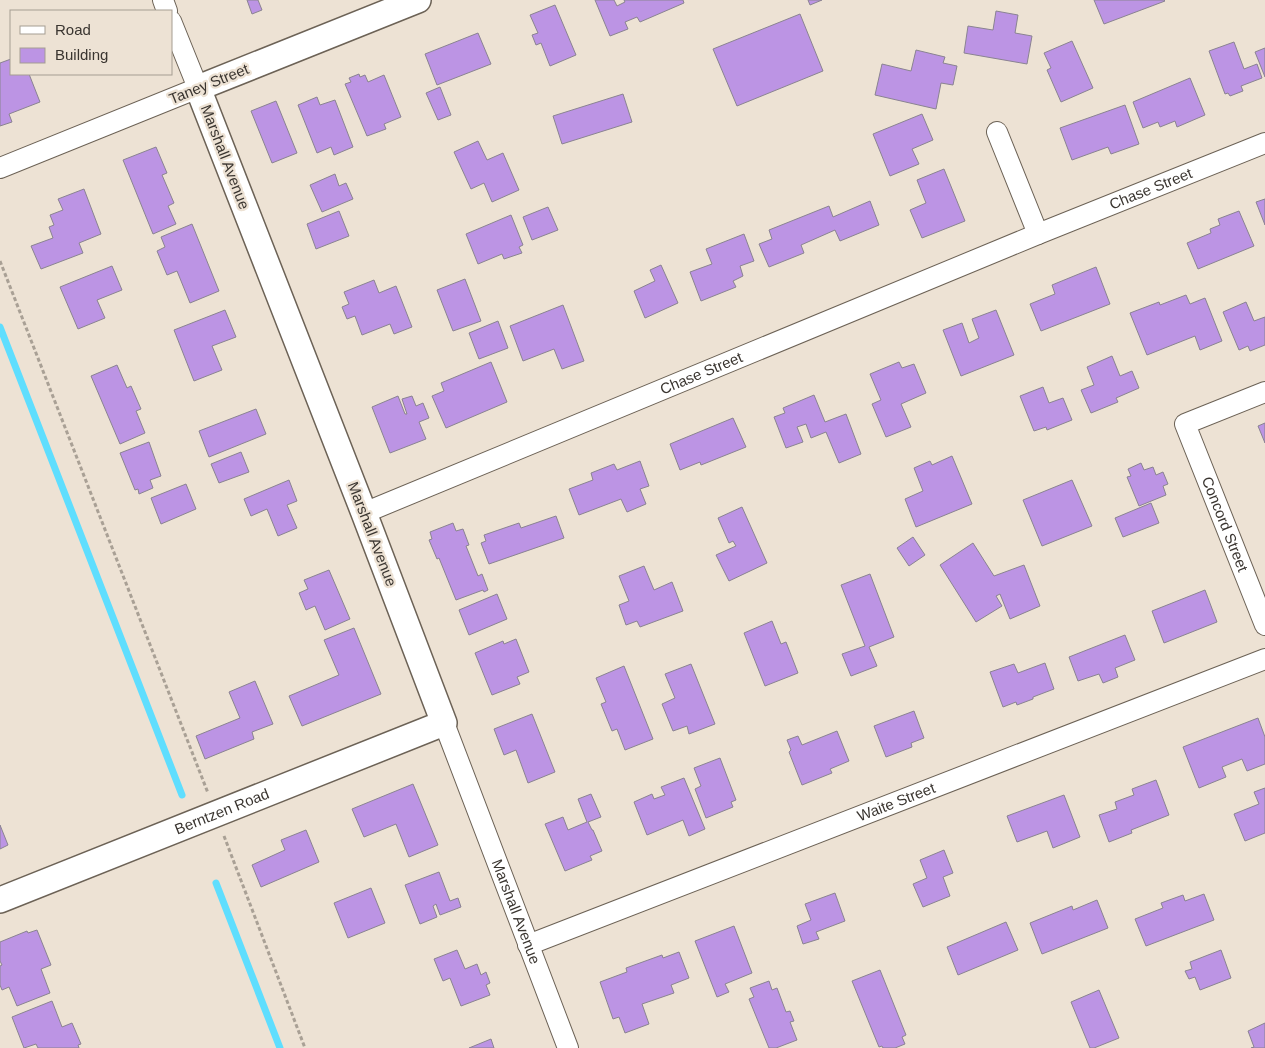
<svg xmlns="http://www.w3.org/2000/svg" width="1265" height="1048" font-family="Helvetica,sans-serif">
<rect width="100%" height="100%" fill="#ede2d4"/>
<g fill="none" stroke-linecap="round" stroke-linejoin="round">
<path stroke="#5fdefe" stroke-width="7" d="M0,327l182,468
M216,883l64,165"/>
</g>
<path fill="#bc94e4" stroke="#8a8391" d="M247,0h11l4,10 -10,4z
M595,0h19l3,6 8,-4 -1,-2h59l1,3 -44,19 -3,-5 -12,5 3,7 -18,7z
M808,0h14l-12,5z
M1094,0h70l1,1 -61,23z
M555,5l21,50 -26,11 -9,-23 -5,2 -4,-10 6,-2 -8,-18z
M996,11l22,4 -3,18 17,3 -5,28 -63,-11 4,-27 25,4z
M800,14l23,57 -86,35 -24,-57z
M478,33l13,31 -54,21 -12,-31z
M1072,41l21,47 -32,14 -14,-32 4,-2 -7,-15z
M1234,42l10,27 13,-5 5,14 -21,8 2,5 -13,5 -2,-3 -3,1 -16,-43z
M1265,48v29l-10,-25z
M916,50l29,7 -2,6 14,3 -4,19 -12,-2 -5,26 -61,-14 7,-31 29,7z
M11,59v15h18l11,28 -31,12 3,8 -12,4v-63z
M359,74l1,3 5,-2 3,7 16,-7 17,42 -17,7 2,5 -19,7 -22,-52 6,-2 -2,-4z
M1190,78l15,37 -28,12 -2,-6 -15,6 -2,-5 -15,6 -10,-26z
M440,87l11,28 -13,5 -12,-27z
M623,94l9,28 -70,22 -9,-28z
M317,97l3,8 15,-5 18,47 -19,8 -3,-8 -14,6 -19,-48z
M276,101l21,52 -25,10 -21,-52z
M1125,105l14,39 -28,10 -3,-7 -36,13 -12,-32z
M922,114l11,26 -21,9 7,15 -29,12 -17,-42z
M478,141l9,19 16,-7 16,37 -27,12 -8,-19 -13,6 -17,-37z
M156,147l11,26 -5,2 12,28 -6,3 8,18 -23,10 -30,-74z
M944,169l21,52 -43,17 -12,-28 16,-7 -9,-23z
M335,174l4,12 7,-3 7,16 -31,13 -12,-27z
M84,189l17,45 -22,9 4,10 -42,16 -10,-23 22,-8 -4,-11 5,-2 -4,-10 13,-5 -5,-11z
M1265,199v26l-9,-23z
M870,201l9,24 -39,16 -5,-11 -34,15 3,8 -35,14 -10,-23 13,-5 -3,-9 60,-24 4,11z
M548,207l10,23 -26,10 -9,-23z
M339,211l10,25 -33,13 -9,-25z
M1239,211l15,35 -56,23 -11,-26 24,-10 -1,-4 10,-4 -2,-6z
M511,215l12,30 -4,2 3,6 -18,6 -2,-5 -24,10 -12,-30z
M192,224l27,67 -29,12 -13,-32 -10,4 -10,-24 8,-4 -4,-10z
M744,234l10,27 -14,5 3,10 -10,5 3,6 -35,14 -11,-29 22,-8 -6,-15z
M661,265l17,38 -33,15 -11,-27 21,-10 -5,-11z
M112,266l10,24 -25,10 8,18 -27,11 -18,-42z
M1096,267l14,37 -69,27 -11,-27 25,-10 -3,-9z
M465,279l16,42 -28,10 -16,-41z
M374,280l5,13 17,-7 16,41 -18,7 -4,-10 -28,11 -7,-19 -8,3 -5,-12 7,-3 -5,-12z
M1186,295l4,9 15,-6 17,43 -22,9 -5,-14 -48,19 -17,-42 29,-11 1,3z
M1246,302l8,19 11,-4v28l-15,6 -2,-5 -9,4 -16,-38z
M563,305l21,56 -22,8 -8,-20 -31,12 -13,-35z
M225,310l11,27 -24,9 10,24 -28,11 -20,-51z
M996,310l18,45 -53,21 -18,-46 19,-7 7,20 10,-5 -7,-19z
M498,321l10,27 -29,11 -10,-26z
M1112,356l8,20 12,-5 7,17 -23,10 2,4 -27,11 -10,-23 13,-5 -7,-18z
M491,362l16,40 -61,26 -14,-32 12,-5 -3,-8z
M899,362l3,6 12,-4 12,29 -25,11 10,23 -25,10 -14,-33 9,-4 -11,-26z
M117,365l10,23 4,-2 10,23 -5,2 9,22 -25,11 -29,-68z
M1043,387l6,16 14,-5 9,22 -25,10 -1,-3 -12,4 -14,-35z
M814,395l11,27 21,-8 15,40 -22,9 -13,-31 -15,6 -5,-14 -9,3 6,15 -17,6 -12,-31 11,-4 -2,-5z
M398,396l7,18h2l-5,-15 10,-3 4,10 7,-3 6,15 -10,4 7,17 -36,14 -18,-46z
M256,409l10,25 -57,23 -10,-26z
M733,418l13,29 -45,18 -1,-3 -20,8 -10,-26z
M1265,423v20l-7,-17z
M149,442l12,34 -11,4 3,8 -14,6 -1,-5 -3,1 -15,-37z
M241,452l8,20 -30,11 -8,-19z
M952,456l20,48 -56,23 -11,-28 18,-8 -9,-23 16,-7 2,4z
M640,461l9,25 -9,3 6,15 -19,8 -6,-13 -42,16 -10,-26 24,-9 -2,-7 23,-9 3,6z
M1141,463l3,7 9,-3 3,8 7,-3 5,12 -5,2 3,9 -27,11 -12,-29 4,-1 -3,-7z
M289,480l8,21 -10,4 10,23 -19,8 -11,-27 -16,7 -7,-17z
M1072,480l20,46 -50,20 -19,-46z
M186,484l10,25 -35,15 -10,-26z
M1151,503l8,20 -36,14 -8,-19z
M742,507l25,56 -38,18 -13,-26 20,-9 -3,-5 -4,2 -11,-25z
M556,516l8,22 -75,26 -8,-21 5,-2 -2,-6 35,-12 2,5z
M453,523l3,8 7,-2 6,16 -3,1 12,30 4,-2 6,16 -4,2 -1,-2 -27,10 -17,-42 -2,1 -8,-19 3,-1 -2,-7z
M913,537l12,18 -16,11 -12,-18z
M973,543l21,33 30,-11 16,41 -30,13 -10,-25 -4,2 6,10 -26,16 -36,-57z
M644,566l10,24 18,-8 11,29 -43,16 -3,-6 -11,4 -7,-20 10,-4 -10,-25z
M329,570l21,49 -25,11 -10,-24 -9,4 -7,-17 9,-4 -4,-9z
M870,574l24,63 -25,10 8,19 -26,10 -9,-22 23,-8 -24,-61z
M1205,590l12,32 -53,21 -12,-32z
M497,594l10,25 -38,16 -10,-25z
M772,621l9,23 5,-2 12,31 -33,13 -21,-53z
M354,628l27,66 -79,32 -13,-30 50,-21 -15,-35z
M1125,635l10,25 -20,8 3,9 -15,6 -4,-9 -21,7 -9,-24z
M516,639l13,33 -12,5 3,7 -28,11 -17,-42 28,-12 1,3z
M1045,663l9,26 -21,8v2l-16,6 -1,-3 -13,5 -13,-35 24,-8 4,9z
M691,664l24,60 -26,10 -2,-8 -14,5 -11,-27 13,-6 -10,-24z
M624,666l29,73 -28,11 -8,-21 -5,2 -11,-27 5,-2 -10,-24z
M255,681l18,43 -21,8 2,7 -49,20 -9,-23 44,-18 -11,-26z
M914,711l10,27 -13,5 1,4 -26,10 -12,-31z
M532,714l23,58 -27,11 -12,-33 -12,5 -10,-26z
M1258,718l7,19v27l-18,7 -5,-12 -20,8 4,10 -27,11 -16,-41z
M837,731l12,30 -19,8 2,4 -30,12 -13,-33 2,-2 -4,-10 11,-4 4,9z
M720,758l16,42 -5,2 2,5 -27,11 -11,-29 6,-3 -7,-18z
M684,778l21,51 -16,7 -6,-16 -36,15 -13,-33 18,-8 2,5 11,-4 -4,-8z
M1156,780l13,35 -38,15 1,3 -23,9 -10,-27 18,-6 -2,-7 19,-7 -2,-6z
M413,784l25,61 -29,12 -13,-33 -32,13 -12,-28z
M1265,788v45l-20,8 -11,-27 25,-10 -5,-12z
M591,794l10,23 -13,5 4,8h1l9,21 -12,5 2,4 -27,11 -20,-47 18,-7 5,13 19,-8 -9,-23z
M1064,795l16,42 -27,11 -6,-17 -30,11 -10,-26z
M0,825l8,20 -8,4z
M306,830l13,32 -58,25 -9,-22 33,-15 -4,-10z
M944,850l9,23 -10,4 7,19 -27,11 -10,-23 14,-6 -7,-18z
M439,872l11,29 8,-3 3,9 -21,8 -4,-11 -3,2 4,11 -17,7 -15,-39z
M371,888l14,35 -37,15 -14,-35z
M835,893l10,28 -29,11 3,7 -16,5 -6,-18 14,-6 -6,-16z
M1204,894l10,26 -68,26 -11,-27 28,-11 -2,-5 22,-8 2,6z
M1097,900l11,28 -66,26 -12,-31 42,-17 1,4z
M1006,922l12,28 -60,25 -11,-28z
M734,926l18,47 -27,11 4,8 -12,5 -22,-56z
M37,930l14,35 -10,4 9,24 -33,13 -8,-19 -7,3 -2,-5v-19l2,-1 -2,-4v-19l27,-11 1,2z
M457,950l8,19 12,-5 4,11 5,-3 4,11 -4,2 4,10 -29,11 -11,-28 -7,3 -9,-22z
M1221,950l10,28 -31,12 -5,-13 -6,2 -4,-8 7,-2 -2,-7z
M679,952l10,26 -18,7 3,8 -32,11 7,20 -24,9 -6,-16 -6,2 -13,-37 27,-10 -1,-4 36,-13 1,3z
M880,970l26,65 -4,2 3,7 -10,4h-12l-1,-2 -3,1 -27,-66z
M769,981l3,9 5,-2 9,24 4,-1 4,10 -4,1 7,18 -21,8h-7l-20,-49 5,-2 -4,-9z
M1099,990l20,48 -25,10h-4l-19,-46z
M52,1001l10,26 10,-4 9,21 -3,1 1,3h-41l-2,-4 -12,4 -12,-31z
M1265,1023v25h-14l3,-1 -6,-16z
M491,1039l3,9h-25z"/>
<g fill="none" stroke-linecap="round" stroke-linejoin="round">
<defs>
<g id="minor">
<path d="M163,0l4,11"/>
<path d="M997,132l41,102"/>
<path d="M0,168l198,-80 -27,-67"/>
<path id="s1" d="M1265,392l-80,32 80,201"/>
<path id="s2" d="M364,513l674,-279 227,-91"/>
<path id="s3" d="M444,723l124,325"/>
<path id="s4" d="M528,945l737,-286"/>
</g>
<g id="tertiary">
<path id="s5" d="M0,900l444,-177 -80,-210 -166,-425 220,-88"/>
</g>
</defs>
<use href="#minor" stroke="#6c6256" stroke-width="22"/>
<use href="#tertiary" stroke="#6c6256" stroke-width="28"/>
<path stroke="#a9a095" stroke-width="3" stroke-dasharray="4 2.5" stroke-linecap="butt" d="M0,261l208,532
M224,836l81,212"/>
<use href="#minor" stroke="#fff" stroke-width="20"/>
<use href="#tertiary" stroke="#fff" stroke-width="25"/>
</g>
<g text-anchor="middle" stroke-width="4.5" stroke-linejoin="round" paint-order="stroke">
<g font-size="15" fill="#3a3530" stroke="#ede2d4">
<text transform="translate(209 84) rotate(-22)" y="5">Taney Street</text>
<text transform="translate(225 157) rotate(69)" y="5">Marshall Avenue</text>
<text dy="5" stroke="none"><textPath href="#s2" startOffset="851">Chase Street</textPath></text>
<text dy="5" stroke="none"><textPath href="#s2" startOffset="365">Chase Street</textPath></text>
<text dy="5" stroke="none"><textPath href="#s1" startOffset="194">Concord Street</textPath></text>
<text transform="translate(372 534) rotate(69)" y="5">Marshall Avenue</text>
<text dy="5" stroke="none"><textPath href="#s4" startOffset="395">Waite Street</textPath></text>
<text dy="5" stroke="none"><textPath href="#s5" startOffset="239">Berntzen Road</textPath></text>
<text dy="5" stroke="none"><textPath href="#s3" startOffset="202">Marshall Avenue</textPath></text>
</g>
</g>
<rect x="10" y="10" width="162" height="65" fill="#ede2d4" stroke="#a59d92"/>
<rect x="20" y="26" width="25" height="8" fill="#ffffff" stroke="#a59d92"/>
<text x="55" y="35" font-size="15" fill="#3a3530">Road</text>
<rect x="20" y="48" width="25" height="15" fill="#bc94e4" stroke="#a59d92"/>
<text x="55" y="60" font-size="15" fill="#3a3530">Building</text>
</svg>
